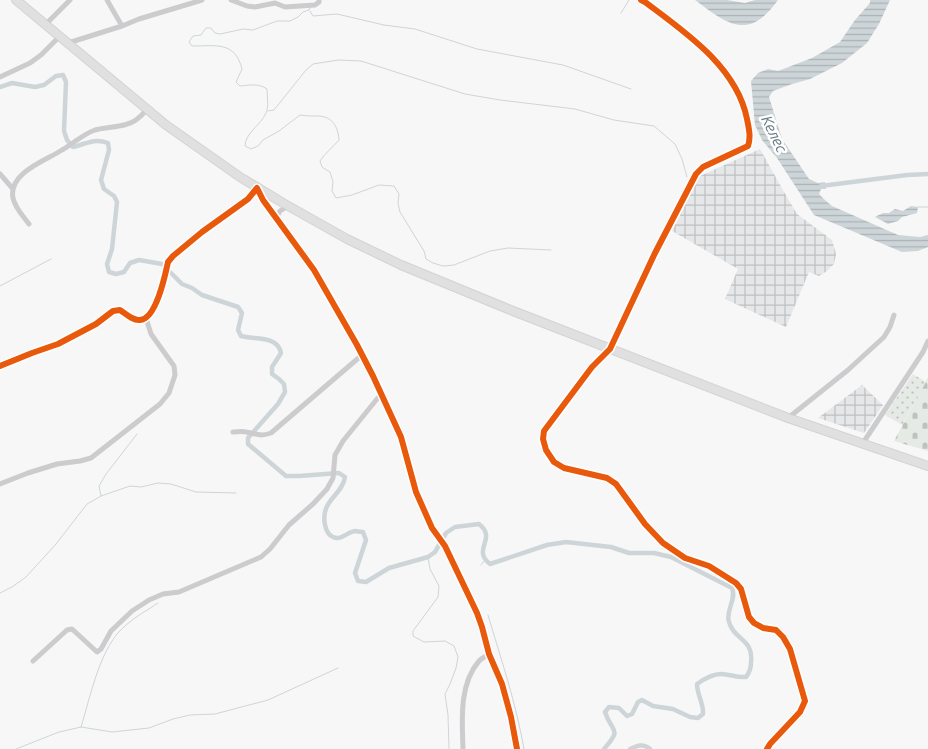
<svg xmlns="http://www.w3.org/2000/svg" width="928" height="749" font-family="Ubuntu,sans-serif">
<defs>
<pattern id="industrial-grid" width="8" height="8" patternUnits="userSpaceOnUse" patternTransform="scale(1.25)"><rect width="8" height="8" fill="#e6e7e8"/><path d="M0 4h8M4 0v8" fill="none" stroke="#bec0c2"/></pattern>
<pattern id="cemetery-stones" width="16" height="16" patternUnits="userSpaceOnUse" patternTransform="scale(1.25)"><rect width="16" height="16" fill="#e6eae5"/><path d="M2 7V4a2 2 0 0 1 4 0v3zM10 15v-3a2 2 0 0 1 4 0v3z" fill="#bec2bf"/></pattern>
<pattern id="garden-dots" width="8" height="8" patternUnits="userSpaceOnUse" patternTransform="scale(1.25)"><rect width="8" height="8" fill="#e6eae5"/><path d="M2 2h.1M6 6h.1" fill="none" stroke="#bec2bf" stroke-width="1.8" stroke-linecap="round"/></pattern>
<pattern id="water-rules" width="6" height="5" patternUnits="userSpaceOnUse" patternTransform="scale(1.25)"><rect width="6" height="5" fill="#ced5d8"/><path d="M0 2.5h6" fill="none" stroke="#abb2b5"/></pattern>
</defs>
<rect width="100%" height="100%" fill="#f7f7f7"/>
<path fill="url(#industrial-grid)" d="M760,149l24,43 13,22 35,26 4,14 -2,10 -7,7 -8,5 -10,-4 -23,55 -61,-28 13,-30 -66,-38 28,-55z
M862,385l21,20 -19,28 -46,-15z"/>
<path fill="url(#cemetery-stones)" d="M928,377v74l-34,-10z"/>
<path fill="url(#garden-dots)" d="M913,374l13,8 -24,43 -17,-10z"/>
<path fill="url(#water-rules)" d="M695,0h32l18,3 10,-3h23c-29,41 -50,25 -83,0z
M870,0h20l-11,24 -12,19 -25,20 -32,16 -18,5 -19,7 -4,6 13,42 27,40 9,4 7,-1 1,7h-5l-2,5 6,6 7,6 66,29 22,2 8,-2v12l-10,4 -16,1 -88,-37 -37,-57 -15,-18 -7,-15 -4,-44 7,-8 10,-4 10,2 34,-13 28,-16 15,-22 15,-17z
M911,206l7,1 -1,6 -15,4 -4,4 -10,3 -13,-7 8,-4h6l6,-4 8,2z"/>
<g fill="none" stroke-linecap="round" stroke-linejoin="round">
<path stroke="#ced5d8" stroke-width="1" d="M310,8l-1,2 -6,2 -5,5 -8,4h-13l-24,9 -10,-1 -23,5 -5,-1 -4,-5h-5l-5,7 -8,1 -4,6 3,4c24,0 43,-5 50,23l-6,13 4,4c10,-1 18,-3 27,3 0,7 2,18 -1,24 -5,12 -21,20 -21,33l6,3 7,-3 5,-6 16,-9 21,-16c6,1 11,1 17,1 15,0 21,10 22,24 -6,7 -14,13 -19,21l2,6 8,5 3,10 -1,9 4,7 16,-3 27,-10 15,1 5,8 -1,9 2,9 24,39 2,8 7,4 10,3 11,-1 36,-14 18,-3 43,2
M310,11l3,5 24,-2 47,11 31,4 62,20 86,16 68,24
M621,13l8,-13
M268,111l6,-1 32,-40 7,-6 25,-4 23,1 104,33 35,6 75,9 39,11 40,6 21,18 7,15 5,18
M918,207h10
M0,286l51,-27
M101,496l-2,-10 7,-12 31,-40
M428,557l2,12 9,17 -1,11 -25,34v5l11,6 21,-1 9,5 4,11 -2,11 -6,16 -5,10 3,21 1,34
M481,565l4,-5
M0,593l12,-6 14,-10 30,-33 31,-40 14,-8 29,-10 11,1 17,-4 13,1 25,8 40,1
M488,615c13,44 28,88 36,134
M81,727c10,-32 19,-81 45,-102 10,-9 22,-15 32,-22
M16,749l43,-17 22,-5 31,5 37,-4 24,-9 17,-4 25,-1 53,-14 70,-32"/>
<path stroke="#ced5d8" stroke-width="4.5" d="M0,87l12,-4 23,4 9,-2 12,-9 7,-1 3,7 -2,49 3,9 6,7c13,-3 21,-9 35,-4l1,7 -8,30 3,9 10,7 3,6 -5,47 -5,15 2,8 7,2 8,-2 6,-9 9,-3 23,4 20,20 10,4 10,7 36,12 4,6 -4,17 3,6c13,4 37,-1 40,17l-9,14v7l7,5 5,5 1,8 -7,12 -30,34v6l38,32h13l40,-3 6,4c-3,19 -25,23 -20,48 1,5 3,10 8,12 8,4 14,-5 22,-6 0,0 7,1 8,1l3,8 -11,33 3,8 8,1 23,-14 39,-11 7,-5 11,-19 9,-6 24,-3c19,15 -8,25 11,40l57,-19 19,-3 45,5 18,6h25l17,4 61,31c5,11 -7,23 -3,34 5,18 25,17 22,40 0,6 -1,10 -5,15 -10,1 -16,-3 -25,-3 -9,0 -17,5 -24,10 0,11 7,20 6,30l-5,4 -8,-1 -17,-8 -20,-3 -11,-6 -4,2 -6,12 -5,2 -8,-8 -10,-1 -4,5c7,22 18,15 -1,37
M821,186l86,-11 21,-1
M630,749c7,-3 13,-6 20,0"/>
<defs>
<path id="highway" d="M16,0l150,125 74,52 43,26 64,36 54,26 112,46 275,107 140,48"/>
</defs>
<use href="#highway" stroke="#d3d3d4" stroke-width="10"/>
<path stroke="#ccccce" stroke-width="5" d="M107,0l15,26
M231,0l16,6 8,1 20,-4 10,4 30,-2 4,-3v-2
M641,0l4,2c40,30 92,65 102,117 2,10 4,18 1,27l-45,21 -7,7 -41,79 -45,96 -18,18 -48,64 -1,8 3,11 8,12 10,6 43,10 9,6 29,40 18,19 22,15 24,8 27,17 5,6 8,28 5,6 9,5 13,2 7,7 7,12 15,52 -5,11 -30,32 -3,5
M46,24l24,-24
M68,43l54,-17 17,-7 63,-19
M0,77l30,-14 11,-8 19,-19
M0,174l13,15
M276,218l4,-7 8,-5
M29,224c-6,-8 -14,-16 -16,-26 -5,-25 32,-37 49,-48 11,-6 21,-16 33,-20 13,-4 30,-2 41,-10 4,-3 8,-7 11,-11
M0,366l32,-13 26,-9 38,-20 17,-13 7,-1c6,4 13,11 20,10 16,-1 25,-44 28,-58l5,-6 29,-24 46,-33 9,-11 6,12 51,70 43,75 16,31 28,61 15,55 16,36 13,18 32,67 5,14 7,27 13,30 9,33 6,32
M788,418l60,-48 36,-33 6,-10 4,-12
M233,432c4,0 9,-1 13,0 12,2 13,5 25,1l91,-78
M863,443l60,-91 5,-11
M0,484l28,-11 29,-9 23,-3 11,-3 69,-54 9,-11 6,-18 -1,-9 -23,-32 -5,-16
M33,661l34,-31 5,-1 25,23 4,-3 10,-18 21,-20 17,-11 14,-6 16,-2 82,-35 9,-8 19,-24 24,-21 14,-15 6,-11 2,-23 8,-14 38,-47
M463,749c-1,-29 -4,-65 16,-88 3,-3 7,-5 10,-7"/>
<use href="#highway" stroke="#e0e0e1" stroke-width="8"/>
<defs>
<path id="cycleway" d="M641,0l4,2c40,30 92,65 102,117 2,10 4,18 1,27l-45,21 -7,7 -41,79 -45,96 -18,18 -48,64 -1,8 3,11 8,12 10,6 43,10 9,6 29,40 18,19 22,15 24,8 27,17 5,6 8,28 5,6 9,5 13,2 7,7 7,12 15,52 -5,11 -30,32 -3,5
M0,366l32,-13 26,-9 38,-20 17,-13 7,-1c6,4 13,11 20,10 16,-1 25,-44 28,-58l5,-6 29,-24 46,-33 9,-11 6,12 51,70 43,75 16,31 28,61 15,55 16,36 13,18 32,67 5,14 7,27 13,30 9,33 6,32"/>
</defs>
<use href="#cycleway" stroke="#fff" stroke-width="9"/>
<use href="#cycleway" stroke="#e8590c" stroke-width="6"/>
</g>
<g text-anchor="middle" stroke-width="5" stroke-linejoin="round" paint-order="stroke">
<g font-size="15" font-style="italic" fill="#637882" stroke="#fff">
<text transform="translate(774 134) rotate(64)" y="5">Келес</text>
</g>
</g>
</svg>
